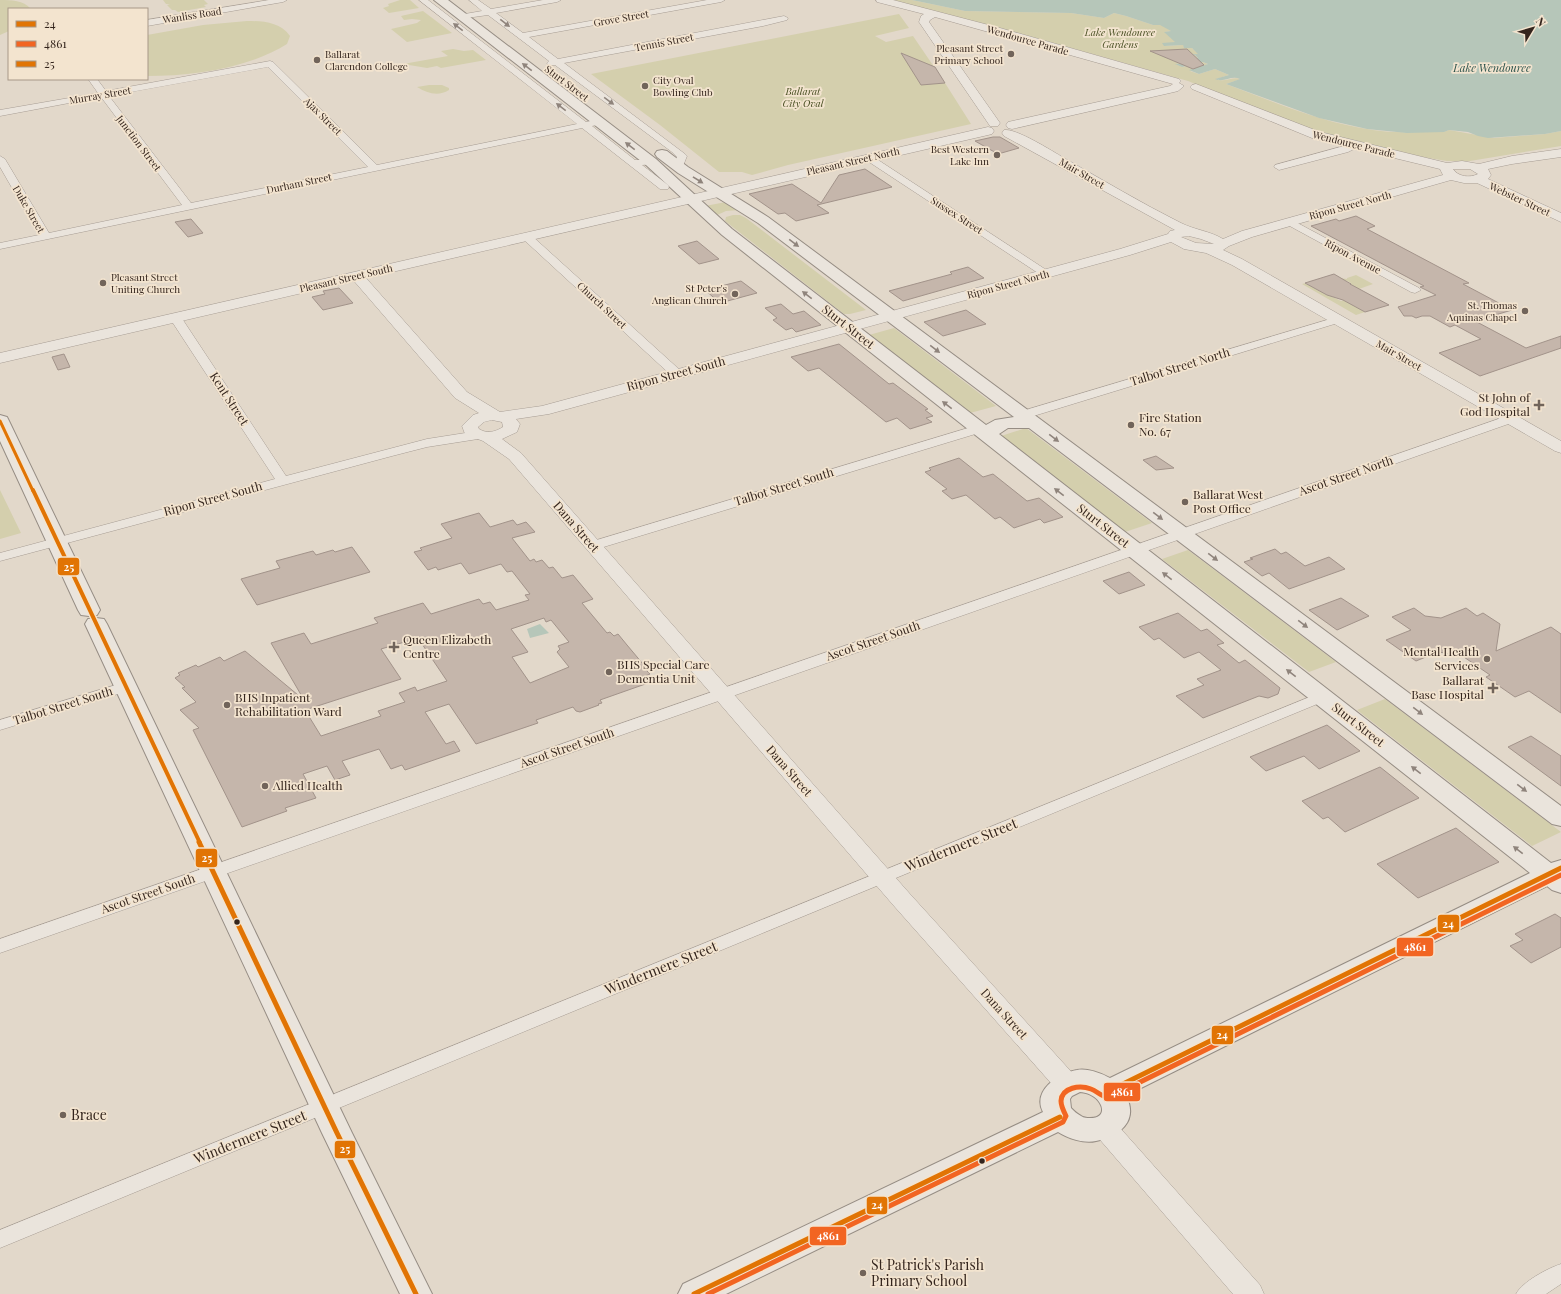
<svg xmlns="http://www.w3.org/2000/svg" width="1561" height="1294" font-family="'Playfair Display',serif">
<rect width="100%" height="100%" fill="#e2d8ca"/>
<path fill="#d4cfad" d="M0,0c12,0 23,0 31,9h-22v22l-9,4z
M163,0h41l4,4 -4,1 2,2 -28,5 -3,-2h-3l-5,-5 3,-1h-4z
M400,0h10l9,8 -30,5 -6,-5 6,-2 -1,-2z
M890,0h22l53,11 106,2 33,5 10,-5 12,3 27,9 7,-1 12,7 -7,1 11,10 -12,4 19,-1 2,3h7l7,6 -31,3 27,-2 3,3 -26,3 23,-2 3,3 -22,2 6,3 21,-5 5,2 -18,7 9,3 16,-5 14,6 -13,4c9,4 16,-3 25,0l-15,5c48,18 96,39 147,46 24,4 47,1 70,2l6,-2 45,8 51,-4 16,-3v15l-91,15h-23l-37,-6 -71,-18 -39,-11 -112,-45 -153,-43z
M423,11l29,22 -45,9 -16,-13 26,-6 4,-3 -9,-1 -8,1 -3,-4z
M899,14l10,14 -34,8 11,6 27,-6 32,47 26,41 -183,41 -36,10 -10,-3h-23l-59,-47 -69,-51z
M247,21c16,0 33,1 43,15l-3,8c-38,24 -95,32 -140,32v-41l56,-10z
M453,49l11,2 9,-1 13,10 -45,8 -4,-2 -10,2 -24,-4 45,-8 -7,-5z
M429,85h13l7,3v2c-11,7 -22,3 -32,-3z
M726,202l14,8 -14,1 -11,5 -10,-10z
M733,215h7l6,3 120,92 -16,4h-6l-119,-93 1,-4z
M1356,275l17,9 -14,5 -21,-1 13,-5 -4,-2 -4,2 -4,-5 8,1v-1z
M1306,283l21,12h2l12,6 3,-1 21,12 -9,3 -54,-31z
M894,328l102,78 -26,7 -101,-78z
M1026,428l126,95 -27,9 -124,-96z
M0,490l21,43 -21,6z
M1188,550l148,112 -27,10 -147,-113z
M1385,699l176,133 -29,14 -175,-136z"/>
<path fill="#b6c6b9" d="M912,0h649v131l-16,3 -57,4 -10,-2 -10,-4 -19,-2 -5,2 -37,1 -40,-4 -48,-11 -93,-34 14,-5c-9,-4 -16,4 -25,0l14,-4 -14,-6 -16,5 -10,-4 19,-6 -5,-2 -21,5 -7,-3 23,-2 -3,-3 -24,2 27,-3 -3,-3 -29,1 32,-2 -6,-6h-8l-1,-3 -19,1 -2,-3 13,-1 -11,-10 7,-1 -11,-6h-7l-27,-9 -12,-3 -10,5 -33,-5 -106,-2z
M540,624l9,9 -19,5 -3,-9z"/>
<path fill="#c5b6ab" stroke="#a2938a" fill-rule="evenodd" d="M1187,49l17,16 -11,4 -43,-18z
M901,53l34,14 10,16 -24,2z
M993,137h7l19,11 -21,6 -23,-13z
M865,169l27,18 -75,18 12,8 -33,8 -11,-8 -7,1 -29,-20 43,-10 29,19 18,-28z
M1356,216l19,10 -8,3 102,54 -6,1 49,26 -37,11 51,27 35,-12v12l-81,28 -41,-23 42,-14 -26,-14 -5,2 -20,-11h-8l-6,2 -4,-2h-8l-6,-9 38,-12 -16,-8 4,-1 -113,-60 25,-7 3,2z
M191,219l12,14 -15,4 -13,-15z
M697,241l22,18 -20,5 -21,-18z
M968,267l16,11 -81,23 -14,-10 63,-17 -2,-2z
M1334,274l17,10h-1l39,21 -24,7 -22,-12 -16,-5 -22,-12z
M741,281l16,12 -37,10 -15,-13z
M339,288l14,15 -30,7 -11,-13 13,-3 -2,-3z
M781,304l12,10 11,-3 17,14 -25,7 -4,-4 -6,2 -13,-10 4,-2 -12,-10z
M966,310l20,14 -43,12 -19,-14z
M839,344l50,40 4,-1 35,26 -3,1 8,6 -7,2 6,4 -22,7 -13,-11 -11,4 -67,-54 -11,3 -17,-14z
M64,354l6,13 -12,3 -6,-13z
M1156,456l18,12 -18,2 -13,-10z
M959,458l24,19 10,-3 34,27 12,-3 24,19 -19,6 -4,-4 -26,9 -14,-11 -5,2 -29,-24 -14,4 -10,-8 5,-2 -22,-17 6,-2 -2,-2z
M479,513l11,14 23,-7 4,5 9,-3 9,10 -23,6 18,23 4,-2 2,3 6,-2 7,8 4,-1 9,11 11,-3 20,24 -11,4 25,30 3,-1 4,4 4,-2 9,11 21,25h-2l4,4 -5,2 6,6 -51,18 2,3 -4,1 1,1 -19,7 -4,-1 -3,-4 -37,13 2,3 -62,21 -27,-40 -24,8 21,32 8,-3 6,10 -55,19 -3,-5 -11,4 -12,-20 -37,12 8,14 -15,5 -8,-14 -24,8 13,24 -31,10 2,3 -45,16 -49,-97 6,-2 -19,-18 16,-8 -14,-14 3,-1 -10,-9 5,-3 -2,-2 18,-8 2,2 22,-10 4,4 21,-10 59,49 -33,-57 33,-10 7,11 67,-21 -4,-5 49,-15 8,11 48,-15 4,5 7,-2 6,8 33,-10 -4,-5 5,-1 -18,-23 -5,1 -6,-8 -32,10 -8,-11 -23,7 -2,-3 -8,3 -14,-18 8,-2 -2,-2 32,-10 -11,-14zM544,618l2,4 5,-2 18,22 -11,4 2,3 -3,3 12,15 -39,16 -18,-26 16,-5 -17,-23zM418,638l29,43 -30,10 -2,-4 -16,6 6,9 -27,9 3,5 -60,20 -16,-26 96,-31 -20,-30z
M352,547l18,25 -113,33 -16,-26 39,-11 -4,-7 37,-10 3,4 17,-5 2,2z
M1275,549l6,5 5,-2 19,14 24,-9 16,12 -56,20 -20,-16 -7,3 -18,-14 9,-3 -3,-1z
M1129,572l16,13 -26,9 -16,-13z
M1341,598l28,18 -32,14 -28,-20z
M1414,608l11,8 16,2 25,-10 11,8 6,-3 17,11 -4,27 55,-24 10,7v79l-32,-22 -14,6 -29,-20 4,-2 -29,-20 -23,-3 -22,9 -30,-21 25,-10 -19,-13z
M1178,613l23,18 6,-2 17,14 -7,2 22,18 6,-3 35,28 -2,6 -10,4 -9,-2 -56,22 -27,-22 28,-11 -7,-6 24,-9 -22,-18 -15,6 -25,-20 -5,2 -15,-13z
M1327,725l33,26 -41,18 -15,-13 -38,15 -16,-14z
M1531,736l30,20v30l-53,-39z
M1380,767l39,31 -74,34 -17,-15 -5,2 -21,-18z
M1456,828l43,34 -81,36 -41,-34z
M1555,914l6,4v29l-30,16 -21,-17 13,-6 -8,-6z"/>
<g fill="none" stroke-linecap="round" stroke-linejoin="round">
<defs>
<path id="minor" d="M269,0h18l-4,2 -136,24v-6z
M419,0h9l158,122 13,-3 3,1 2,2 -2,2 -10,2 43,34h19l2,2 -2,2 -12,1 26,20 1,2 -1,2h-8l-78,-61 -582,121v-6l39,-8 -39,-68v-11l5,3 44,74 133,-28 -81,-108 -101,19v-6l98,-17 -10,-14h9l9,12 164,-30 3,1 104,103 200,-41zM268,67l100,100 -177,36 -82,-107z
M469,0h9l13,9 52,-9h18l-4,2 -61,11 27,20 184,-33h18l-4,2 -192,35 29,22 226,-43 4,2 -1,2 -24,6 -199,37 121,91 2,2 -4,10 -5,3 -5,-3 4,-9 -5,-5 -117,-87h-7l-1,-2 2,-2 -61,-46 -29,4 -1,-2 1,-2 23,-4z
M1355,143l5,3 -12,6 -69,18 -5,-3 1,-2z
M869,155l3,1 179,117 -2,2h-8l-175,-115 -2,-2z
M1290,219l129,69 2,2 -6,3 -4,-1 -125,-68 -1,-2 1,-2z
M527,234l4,1 150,136 2,3 -2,3h-8l-150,-138 -1,-2 1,-2z
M175,314l4,1 2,2 105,159 141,-37 51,-8 5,1 1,3 -1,3 -5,1 -51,8 -35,9 -392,105v-8l275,-74 -106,-162 2,-2z
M1337,317l4,1 2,2 -2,2 -314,96h-8l-2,-3 2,-3z
M1510,415l4,1 2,3 -2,3 -1514,531v-14z
M978,425l4,1 2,3 -2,3 -385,117 -5,1 -5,-1 -2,-3 2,-3z
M126,682l5,2 3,3 -3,3 -131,40v-10z
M1322,692l5,2 3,3 -3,3 -1327,548v-18z
M1561,1264v20l-15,10h-30c6,-12 32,-26 45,-30z"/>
<path id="tertiary" d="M876,0h17l107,28 179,51 2,2 -2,2 5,3 -6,5 -4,1 -162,37 -4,-1 -2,-3 2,-3 162,-36 3,-2 -238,-67 -5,3 -1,2 71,101 -2,3h-8l-71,-104 2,-6 3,-2 -47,-12z
M1196,84l124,48 127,31 15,-2 17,3 33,-8 49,-7v8l-49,7 -24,5 3,6 -3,4 73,34v9l-84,-39h-13l-13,-3 -199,57 -23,9 -6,4 19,9 319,182v12l-6,-2 -323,-186 -26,-12 -22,-4 -13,-7 -41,13 -581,159 -33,5 4,5 -3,8 -15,7 19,14 389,441 166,183 3,7 -3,7 -9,3 -9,-3 -164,-185 -385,-447 -26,-18 -18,-7 -3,-8 11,-11 6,-2 -24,-15 -101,-117 -354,82v-10l988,-226 4,1 2,3 -2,3 -4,1 -622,143 101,114 33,20 42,-6 578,-157 48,-15 2,-3 5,-1 -171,-94 -2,-3 2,-3c12,-2 48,21 60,28 39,22 77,45 117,65 14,7 29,8 42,16l19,-8 201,-56 -3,-6 -128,-31 -120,-49 -2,-2 2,-2zM1453,169h17l8,5c-8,4 -20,3 -25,-5zM1189,236l12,3 13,5 -18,-1 -15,-6zM492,420l10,2 1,5c-8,5 -16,7 -24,2l-1,-2 6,-5z
M1104,1117l9,3 147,165 4,9h-31l-138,-160 -4,-7 4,-7z"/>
<path id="secondary" d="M434,0h14l208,159 76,70 254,196 9,-5 19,-3 -256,-194 -80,-50 -21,-16 -2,-3 2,-3 5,-1 5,1 21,16 80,50 793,589v20l-9,-2 -523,-396h-21l-9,6 552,429 10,-3v33l-9,-3 -5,-4 -414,206 -7,4c13,25 -7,41 -30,45 -12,3 -29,-3 -38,-9l-332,162h-48l5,-10 360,-172c-11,-21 15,-39 34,-42 10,-2 24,3 33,8l420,-205 -808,-638 -76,-70zM1080,1092c21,1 32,26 10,26 -3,0 -6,0 -9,-2 -4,-2 -7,-5 -10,-8l-1,-9 2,-3z
M0,415l7,2 2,4 91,189 -3,5 -8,1 -8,-1 -3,-5 -78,-169z
M96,618l8,1 3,5 245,509 80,161h-32l-78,-161 -237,-509 3,-5z"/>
</defs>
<use href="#minor" stroke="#a79d94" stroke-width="1"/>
<use href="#tertiary" stroke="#a79d94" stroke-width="1"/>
<use href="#secondary" stroke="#968d84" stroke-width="2"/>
<use href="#minor" fill="#eae4dc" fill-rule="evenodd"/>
<use href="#tertiary" fill="#eae4dc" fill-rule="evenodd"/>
<use href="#secondary" fill="#eae4dc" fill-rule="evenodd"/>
<defs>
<path id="bus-1" d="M1110,1092l13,-8 438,-216
M694,1294l366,-177"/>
<path id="bus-2" d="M708,1294l355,-172 3,-6c-2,-4 -5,-10 -5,-15 1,-14 19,-16 30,-12 6,2 12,9 19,9 6,0 12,-6 16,-9l435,-214"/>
<path id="bus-3-far2" d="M0,421l33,70"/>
<path id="bus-3-far1" d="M33,490l167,353"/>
<path id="bus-3" d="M199,842l138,291 79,161"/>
</defs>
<use href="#bus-1" stroke="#f3e4cf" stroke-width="8"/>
<use href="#bus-2" stroke="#f3e4cf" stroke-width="8"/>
<use href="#bus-3-far2" stroke="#f3e4cf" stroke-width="5.5"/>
<use href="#bus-3-far1" stroke="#f3e4cf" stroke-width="7"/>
<use href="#bus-3" stroke="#f3e4cf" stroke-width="8"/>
<use href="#bus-1" stroke="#e17404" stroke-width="5"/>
<use href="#bus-2" stroke="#f26522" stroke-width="5"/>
<use href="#bus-3-far2" stroke="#e17404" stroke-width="3"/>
<use href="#bus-3-far1" stroke="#e17404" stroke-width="4"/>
<use href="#bus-3" stroke="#e17404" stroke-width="5"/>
</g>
<defs><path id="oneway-solid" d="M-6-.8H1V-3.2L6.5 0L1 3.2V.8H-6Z"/></defs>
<g fill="#8f847c">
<use href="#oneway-solid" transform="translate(505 23) rotate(38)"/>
<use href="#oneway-solid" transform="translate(458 27) rotate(-142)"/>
<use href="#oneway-solid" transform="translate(527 67) rotate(-143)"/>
<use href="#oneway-solid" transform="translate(609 101) rotate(36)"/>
<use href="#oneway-solid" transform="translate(561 107) rotate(-142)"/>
<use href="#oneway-solid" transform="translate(630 146) rotate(-142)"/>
<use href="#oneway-solid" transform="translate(698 180) rotate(32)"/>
<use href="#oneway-solid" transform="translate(794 243) rotate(37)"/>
<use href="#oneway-solid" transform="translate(807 295) rotate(-142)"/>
<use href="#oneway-solid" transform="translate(935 349) rotate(37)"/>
<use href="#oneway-solid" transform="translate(947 405) rotate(-142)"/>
<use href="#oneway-solid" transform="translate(1054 438) rotate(37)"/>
<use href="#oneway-solid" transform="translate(1059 492) rotate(-142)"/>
<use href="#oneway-solid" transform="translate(1158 516) rotate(37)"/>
<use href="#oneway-solid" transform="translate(1213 557) rotate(37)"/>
<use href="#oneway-solid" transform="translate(1167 576) rotate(-142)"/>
<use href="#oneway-solid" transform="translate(1303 624) rotate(37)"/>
<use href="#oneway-solid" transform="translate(1291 673) rotate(-142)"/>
<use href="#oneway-solid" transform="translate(1418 711) rotate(37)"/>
<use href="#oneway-solid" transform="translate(1416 770) rotate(-142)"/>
<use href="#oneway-solid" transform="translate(1522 788) rotate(37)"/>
<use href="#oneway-solid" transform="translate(1518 850) rotate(-142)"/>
</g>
<g fill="#71645a" stroke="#f3e4cf" stroke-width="1.5">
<circle cx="1011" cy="54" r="4"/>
<circle cx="317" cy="60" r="4"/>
<circle cx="645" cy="86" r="4"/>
<circle cx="997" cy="155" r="4"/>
<circle cx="103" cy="283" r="4"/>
<circle cx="735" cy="294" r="4"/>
<circle cx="1525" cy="311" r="4"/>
<path d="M1537 399h4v4h4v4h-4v4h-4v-4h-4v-4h4z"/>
<circle cx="1131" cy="425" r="4"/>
<circle cx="1185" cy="502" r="4"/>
<path d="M392 641h4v4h4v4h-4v4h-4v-4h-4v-4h4z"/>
<circle cx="1487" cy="659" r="4"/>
<circle cx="609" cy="672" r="4"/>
<path d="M1491 682h4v4h4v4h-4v4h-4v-4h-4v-4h4z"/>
<circle cx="227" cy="705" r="4"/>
<circle cx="265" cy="786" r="4"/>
<circle cx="63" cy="1115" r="4"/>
<circle cx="863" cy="1273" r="4"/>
</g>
<g fill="#34251d" stroke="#f3e4cf" stroke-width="1.5">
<circle cx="237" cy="922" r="3.5"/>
<circle cx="982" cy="1161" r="3.5"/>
</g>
<g text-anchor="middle" stroke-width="3.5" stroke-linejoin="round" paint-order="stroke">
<g font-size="10" fill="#34251d" stroke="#f3e4cf">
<text transform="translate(192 15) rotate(-9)" y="4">Wanliss Road</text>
<text transform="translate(621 18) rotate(-10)" y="4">Grove Street</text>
<text transform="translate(1028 40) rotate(16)" y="4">Wendouree Parade</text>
<text transform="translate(664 42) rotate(-11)" y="4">Tennis Street</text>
<text transform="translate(567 83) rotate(37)" y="4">Sturt Street</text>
<text transform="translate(100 95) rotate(-10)" y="4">Murray Street</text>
<text transform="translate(323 116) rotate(45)" y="4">Ajax Street</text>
<text transform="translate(139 143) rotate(53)" y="4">Junction Street</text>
<text transform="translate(1354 144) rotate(14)" y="4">Wendouree Parade</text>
<text transform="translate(853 161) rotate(-13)" y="4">Pleasant Street North</text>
<text transform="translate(1082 173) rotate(30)" y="4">Mair Street</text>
<text transform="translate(299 183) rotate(-12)" y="4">Durham Street</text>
<text transform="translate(1520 199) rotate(25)" y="4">Webster Street</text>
<text transform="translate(1350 205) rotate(-15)" y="4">Ripon Street North</text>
<text transform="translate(29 209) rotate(60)" y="4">Duke Street</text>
<text transform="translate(957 215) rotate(33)" y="4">Sussex Street</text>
<text transform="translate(1353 256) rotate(28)" y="4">Ripon Avenue</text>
<text transform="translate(346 278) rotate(-13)" y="4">Pleasant Street South</text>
<text transform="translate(1008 284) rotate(-15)" y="4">Ripon Street North</text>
<text transform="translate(602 305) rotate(43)" y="4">Church Street</text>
<text transform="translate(1399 355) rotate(30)" y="4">Mair Street</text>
</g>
<g font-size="10" font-style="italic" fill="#4a5024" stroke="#f3e4cf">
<text x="1120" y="36">Lake Wendouree<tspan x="1120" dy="12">Gardens</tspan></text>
<text x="803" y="95">Ballarat<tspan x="803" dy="12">City Oval</tspan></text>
</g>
<g font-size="10" fill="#34251d" stroke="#f3e4cf" text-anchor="end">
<text x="1003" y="52">Pleasant Street<tspan x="1003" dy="12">Primary School</tspan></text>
<text x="325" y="58" text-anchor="start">Ballarat<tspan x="325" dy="12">Clarendon College</tspan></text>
<text x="653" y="84" text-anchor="start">City Oval<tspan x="653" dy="12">Bowling Club</tspan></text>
<text x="989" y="153">Best Western<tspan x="989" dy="12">Lake Inn</tspan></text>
<text x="111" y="281" text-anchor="start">Pleasant Street<tspan x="111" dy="12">Uniting Church</tspan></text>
<text x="727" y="292">St Peter's<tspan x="727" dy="12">Anglican Church</tspan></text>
<text x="1517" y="309">St. Thomas<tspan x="1517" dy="12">Aquinas Chapel</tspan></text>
</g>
<g font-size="11" font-style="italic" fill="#2c534c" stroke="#f3e4cf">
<text x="1492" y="72">Lake Wendouree</text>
</g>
<g font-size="12" fill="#34251d" stroke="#f3e4cf">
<text transform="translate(848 327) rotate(38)" y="4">Sturt Street</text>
<text transform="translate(1180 367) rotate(-17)" y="4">Talbot Street North</text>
<text transform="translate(676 374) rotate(-15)" y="4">Ripon Street South</text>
<text transform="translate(229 399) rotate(57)" y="4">Kent Street</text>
<text transform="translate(1346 476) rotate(-19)" y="4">Ascot Street North</text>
<text transform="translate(784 487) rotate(-17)" y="4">Talbot Street South</text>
<text transform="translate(213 499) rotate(-15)" y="4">Ripon Street South</text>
<text transform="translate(1103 526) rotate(38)" y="4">Sturt Street</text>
<text transform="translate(576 527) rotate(49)" y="4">Dana Street</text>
<text transform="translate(873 641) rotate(-19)" y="4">Ascot Street South</text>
<text transform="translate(63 706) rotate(-17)" y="4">Talbot Street South</text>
<text transform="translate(1358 725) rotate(38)" y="4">Sturt Street</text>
<text transform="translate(567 748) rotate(-19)" y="4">Ascot Street South</text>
<text transform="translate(789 771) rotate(49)" y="4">Dana Street</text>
<text transform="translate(148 894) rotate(-19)" y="4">Ascot Street South</text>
<text transform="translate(1004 1014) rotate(48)" y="4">Dana Street</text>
</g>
<g font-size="12" fill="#34251d" stroke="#f3e4cf" text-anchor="start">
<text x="1530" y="402" text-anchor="end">St John of<tspan x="1530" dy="14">God Hospital</tspan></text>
<text x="1139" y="422">Fire Station<tspan x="1139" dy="14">No. 67</tspan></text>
<text x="1193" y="499">Ballarat West<tspan x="1193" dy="14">Post Office</tspan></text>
<text x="403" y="644">Queen Elizabeth<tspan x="403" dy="14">Centre</tspan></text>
<text x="1479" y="656" text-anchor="end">Mental Health<tspan x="1479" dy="14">Services</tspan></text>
<text x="617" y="669">BHS Special Care<tspan x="617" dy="14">Dementia Unit</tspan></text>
<text x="1484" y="685" text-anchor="end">Ballarat<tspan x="1484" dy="14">Base Hospital</tspan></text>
<text x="235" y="702">BHS Inpatient<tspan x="235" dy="14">Rehabilitation Ward</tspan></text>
<text x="273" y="790">Allied Health</text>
</g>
<g font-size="14" fill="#34251d" stroke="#f3e4cf">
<text transform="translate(961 845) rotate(-22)" y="5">Windermere Street</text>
<text transform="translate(661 968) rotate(-22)" y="5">Windermere Street</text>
<text transform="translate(250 1137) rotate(-22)" y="5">Windermere Street</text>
</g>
<g font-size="14" fill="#34251d" stroke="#f3e4cf" text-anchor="start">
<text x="71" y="1120">Brace</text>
<text x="871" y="1270">St Patrick's Parish<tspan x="871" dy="16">Primary School</tspan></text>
</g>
</g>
<g stroke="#f3e4cf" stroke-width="1.5">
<rect x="57" y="557" width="23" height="19" rx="4" fill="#e17404"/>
<rect x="195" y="848" width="23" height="20" rx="4" fill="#e17404"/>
<rect x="1437" y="914" width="23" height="19" rx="4" fill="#e17404"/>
<rect x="1396" y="937" width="38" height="20" rx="4" fill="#f26522"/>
<rect x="1211" y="1025" width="23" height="20" rx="4" fill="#e17404"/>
<rect x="1103" y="1082" width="38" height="20" rx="4" fill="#f26522"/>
<rect x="334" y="1140" width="22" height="19" rx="4" fill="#e17404"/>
<rect x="866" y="1196" width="22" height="19" rx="4" fill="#e17404"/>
<rect x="809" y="1226" width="38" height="20" rx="4" fill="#f26522"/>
</g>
<g font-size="11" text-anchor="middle" font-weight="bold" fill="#fff">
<text x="69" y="571">25</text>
<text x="207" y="862">25</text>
<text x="1448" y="928">24</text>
<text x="1415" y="951">4861</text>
<text x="1222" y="1039">24</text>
<text x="1122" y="1096">4861</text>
<text x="345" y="1153">25</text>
<text x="877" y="1209">24</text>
<text x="828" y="1240">4861</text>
</g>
<rect x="8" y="8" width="140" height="72" fill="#f3e4cf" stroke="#a79888"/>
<rect x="16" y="21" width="20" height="6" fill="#e17404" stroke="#a79888"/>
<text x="44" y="28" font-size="12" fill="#34251d">24</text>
<rect x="16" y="41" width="20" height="6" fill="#f26522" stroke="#a79888"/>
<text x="44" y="48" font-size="12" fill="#34251d">4861</text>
<rect x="16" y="61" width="20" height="6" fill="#e17404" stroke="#a79888"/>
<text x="44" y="68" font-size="12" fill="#34251d">25</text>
<g transform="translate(1533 28) rotate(52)" stroke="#f3e4cf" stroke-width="3" paint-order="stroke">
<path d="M0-3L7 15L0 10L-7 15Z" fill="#34251d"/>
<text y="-6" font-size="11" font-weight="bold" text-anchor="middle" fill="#34251d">N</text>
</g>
</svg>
